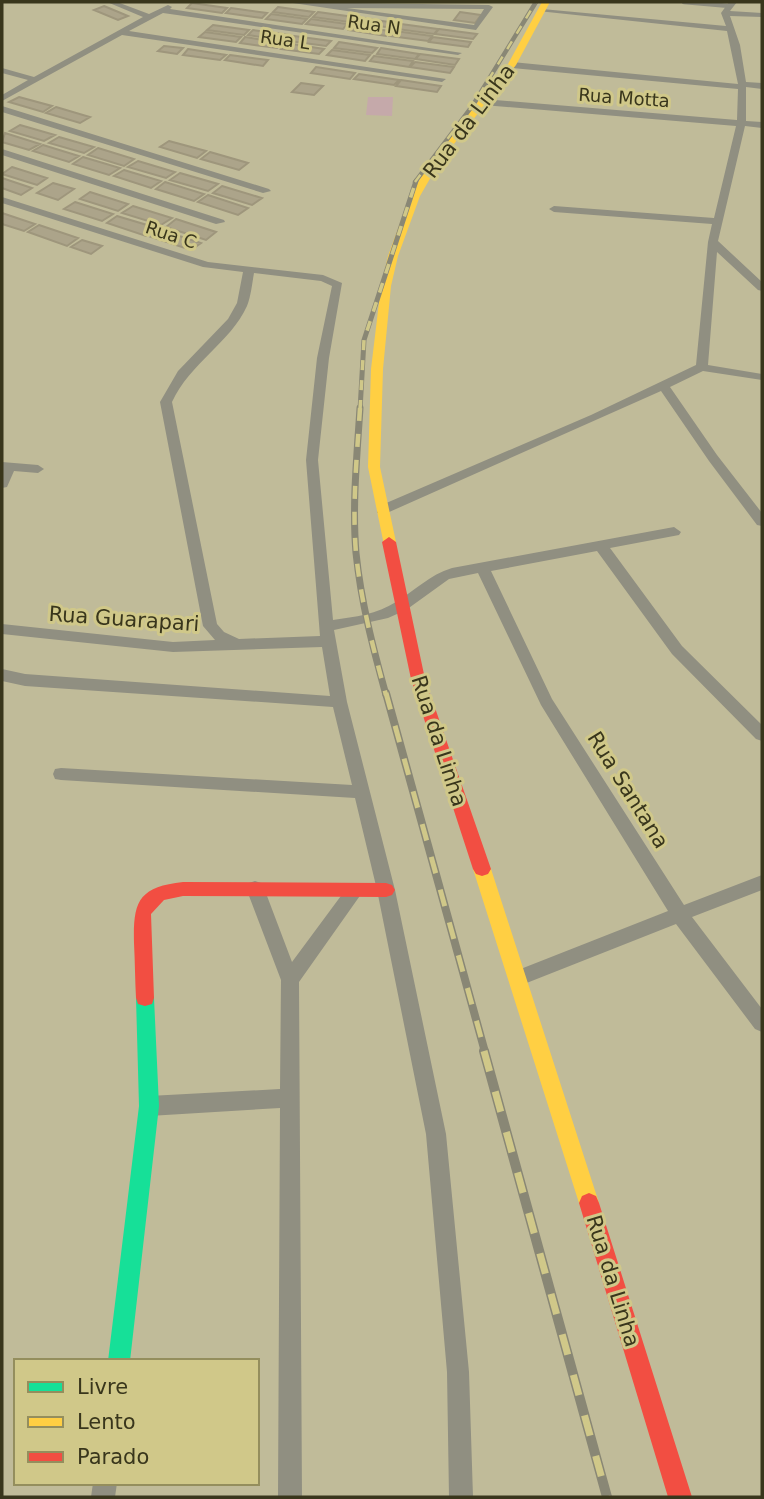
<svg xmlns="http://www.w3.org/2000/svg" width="764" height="1499" font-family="'DejaVu Sans',sans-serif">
<rect width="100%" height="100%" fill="#c0bb99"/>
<path fill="#c5a9aa" d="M368,97h25l-1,19 -26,-1z"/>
<path fill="#aca48a" stroke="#9e967c" stroke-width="2" d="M192,3l35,5 -5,5 -35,-5z
M104,6l24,10 -10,4 -24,-10z
M278,7l36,5 -5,5 -36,-5z
M231,8l36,5 -5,5 -36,-5z
M318,12l36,5 -5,5 -36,-5z
M460,12l21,3 -6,8 -21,-3z
M271,14l36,5 -5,5 -36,-5z
M360,18l37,5 -4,5 -37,-5z
M311,19l36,5 -4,5 -37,-5z
M401,24l37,5 -4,5 -37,-5z
M213,25l36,5 -5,5 -37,-5z
M353,26l37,5 -4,5 -37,-6z
M439,29l38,5 -4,5 -38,-5z
M253,30l37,5 -5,6 -37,-6z
M395,31l37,5 -4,5 -38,-5z
M205,32l36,5 -5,5 -37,-5z
M294,36l37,5 -5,5 -37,-5z
M245,37l37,6 -5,5 -37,-5z
M433,37l38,5 -3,5 -39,-5z
M339,42l38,6 -5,5 -38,-5z
M286,43l38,6 -5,5 -38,-5z
M164,46l19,2 -6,6 -19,-3z
M381,48l38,6 -4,5 -38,-5z
M188,49l38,6 -6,5 -37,-5z
M332,50l38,5 -5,6 -38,-6z
M420,54l39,5 -4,6 -39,-6z
M230,55l38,5 -5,6 -38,-6z
M374,56l39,5 -4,6 -39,-6z
M415,62l39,5 -4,6 -40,-6z
M316,67l39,6 -5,6 -39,-6z
M359,74l40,6 -5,5 -40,-6z
M401,80l40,6 -4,6 -41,-6z
M301,83l22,3 -9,9 -22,-3z
M19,97l33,9 -9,6 -34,-10z
M56,107l34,10 -10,6 -34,-10z
M20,125l35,10 -11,6 -34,-10z
M5,133l35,11 -11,6 -27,-8z
M59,137l35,10 -10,6 -35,-10z
M169,141l37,10 -9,7 -37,-11z
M43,145l36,11 -10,6 -36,-11z
M98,148l36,11 -10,7 -36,-11z
M210,152l38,11 -9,7 -38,-11z
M83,157l37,11 -11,7 -36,-11z
M138,161l37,11 -9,6 -38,-11z
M12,167l35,11 -10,7 -35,-11z
M124,170l37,11 -10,7 -37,-12z
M180,173l38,11 -10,7 -38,-11z
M2,178l30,10 -11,7 -19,-7z
M165,182l39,12 -10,7 -38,-12z
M53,183l21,6 -16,11 -21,-7z
M222,186l40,12 -10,7 -39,-12z
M90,192l38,12 -10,7 -38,-12z
M208,195l40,13 -10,7 -40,-13z
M75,202l38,12 -11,7 -38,-12z
M133,206l39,12 -11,7 -39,-12z
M2,213l33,11 -11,7 -22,-7z
M117,216l40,12 -11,8 -39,-13z
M176,219l40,13 -10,8 -40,-13z
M39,225l39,13 -11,8 -39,-14z
M161,230l40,13 -10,7 -40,-13z
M82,240l20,6 -11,8 -20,-7z"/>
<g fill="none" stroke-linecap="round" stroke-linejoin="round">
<path stroke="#908f81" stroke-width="4.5" d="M684,2l46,4"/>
<path fill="#908f81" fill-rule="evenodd" d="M107,2h10l32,12 19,-9 4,2 -2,2 292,44 -4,2 -295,-42 -34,18 317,48 -4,3 -320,-47 -120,66v-6l26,-15 -26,-7v-5l32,9 109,-60z
M286,2l203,3 4,2 -17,23zM347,8l137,1 -10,16z
M729,2h8l-7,9 32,2v4l-32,-1 10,29 6,37 16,1v6l-16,-2v34l16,1v6l-17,-2 -27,115 44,41v9l-4,-1 -41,-38 -9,113 54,9v6l-59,-9 -33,16 47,68 45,58v13l-5,-1 -48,-64 -48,-70 -274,122h-10v-6l214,-92 105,-50 12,-123 4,-18 -158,-12 -5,-3 5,-3 160,12 22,-92 -253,-21 -4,-3 4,-3 254,21 1,-31 -226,-21 -4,-3 4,-3 226,22 -11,-53 -189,-20 4,-2 184,17 -5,-13z
M2,106l267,83 2,2 -8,2 -261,-81z
M2,149l222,71 1,2 -9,2 -214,-69z
M2,197l206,65 115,13 19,8 -13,75 -11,102 15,160c22,-3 44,-6 63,-18 20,-12 33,-27 56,-34l222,-41 7,5 -2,3 -69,13 72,98 80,79v16l-6,-2 -84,-85 -75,-103 -106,20 61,128 132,206 78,-30v15l-70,27 70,92v23l-7,-3 -79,-105 -157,62 -6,-2 -3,-6 3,-6 155,-61 -127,-206 -63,-132 -29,6 -43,31 -18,8 -54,12 13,72 48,188 51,244 23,238 4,125h-24l-2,-125 -21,-238 -49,-244 -22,-92 -294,-18 -6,-1 -2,-5 2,-5 6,-1 291,17 -19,-78 -308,-21 -23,-5v-12l23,5 305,22 -8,-49 -149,5 -171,-18v-10l171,18 42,-2 -12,-14 -43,-224 18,-31 50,-52 9,-16 6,-31 -40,-5 -201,-64zM254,273l67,8 11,5 -15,72 -11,102 14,176 -81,3 -15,-7 -7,-8 -45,-222c18,-39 58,-59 75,-96 4,-10 5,-22 7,-33z
M2,462l36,3 6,4 -6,4 -24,-2 -7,16 -5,1z
M255,881l6,2 3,5 28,74 57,-77 6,-2 6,2 3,5 -65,92 3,515h-24l2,-389 -131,8 -7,-3 -3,-7 3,-7 7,-3 131,-7 1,-109 -35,-92 3,-5z
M93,1483h24l-2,14h-24z"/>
<path fill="#16e098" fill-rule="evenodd" d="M145,990l7,2 2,6 5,108 -29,255h-22l31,-255 -3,-108 2,-6z"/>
<path fill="#ffcf43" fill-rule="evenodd" d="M542,2h8l-34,63 -77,98 -19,33 -22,60 -7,30 -8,83 -3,98 16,75 -2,3h-10l-16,-78 3,-98 10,-83 7,-30 22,-60 20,-34 78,-98z
M482,862l6,2 3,5 108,334 -3,7 -7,3 -7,-3 -3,-7 -106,-334 3,-5z"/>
<path fill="#f24e42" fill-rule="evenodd" d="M389,537l7,5 29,137 66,190 -3,5 -6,2 -6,-2 -3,-5 -62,-190 -29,-137z
M183,882l203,1 6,2 3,5 -3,5 -6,2 -203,-1 -19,4 -13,14 3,84 -2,6 -7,2 -7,-2 -2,-6c-1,-18 -1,-36 -2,-55 -1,-41 4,-56 49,-61z
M589,1193l7,3 3,7 93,294h-24l-89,-294 3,-7z"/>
<defs>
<path id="rail-far4" d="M415,182l58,-77 63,-103"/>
<path id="rail-far3" d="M360,410l4,-70 52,-159"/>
<path id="rail-far2" d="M360,408c-3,48 -8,97 -4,145 5,49 17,95 30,142"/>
<path id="rail-far1" d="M386,693l99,359"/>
<path id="rail" d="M484,1051l123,446"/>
</defs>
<use href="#rail-far4" stroke="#898775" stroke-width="4.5"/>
<use href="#rail-far3" stroke="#898775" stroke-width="5"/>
<use href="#rail-far2" stroke="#898775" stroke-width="7"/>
<use href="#rail-far1" stroke="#898775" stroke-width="8"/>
<use href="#rail" stroke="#898775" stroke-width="10"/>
<use href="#rail-far4" stroke="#d0c889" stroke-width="2.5" stroke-dasharray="9" stroke-linecap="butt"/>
<use href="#rail-far3" stroke="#d0c889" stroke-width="3.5" stroke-dasharray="10" stroke-linecap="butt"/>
<use href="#rail-far2" stroke="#d0c889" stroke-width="4.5" stroke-dasharray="13" stroke-linecap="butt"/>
<use href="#rail-far1" stroke="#d0c889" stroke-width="5" stroke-dasharray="17" stroke-linecap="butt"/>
<use href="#rail" stroke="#d0c889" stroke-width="7" stroke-dasharray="21" stroke-linecap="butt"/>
</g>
<g text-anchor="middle" stroke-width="6" stroke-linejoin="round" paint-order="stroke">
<g font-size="18" fill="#39361c" stroke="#d0c889">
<text transform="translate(374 25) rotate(8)" y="6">Rua N</text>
<text transform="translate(285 40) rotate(8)" y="6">Rua L</text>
<text transform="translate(624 98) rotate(4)" y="6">Rua Motta</text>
<text transform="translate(171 235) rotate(18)" y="6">Rua C</text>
</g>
<g font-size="21" fill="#39361c" stroke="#d0c889">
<text transform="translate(469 121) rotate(-53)" y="7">Rua da Linha</text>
<text transform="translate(124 619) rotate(4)" y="7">Rua Guarapari</text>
<text transform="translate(439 741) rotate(72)" y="7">Rua da Linha</text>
<text transform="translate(628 790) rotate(58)" y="7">Rua Santana</text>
<text transform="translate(613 1281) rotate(73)" y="7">Rua da Linha</text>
</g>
</g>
<rect width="764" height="1499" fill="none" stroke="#39361c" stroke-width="7"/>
<rect x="14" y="1359" width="245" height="126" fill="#d0c889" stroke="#948e5d" stroke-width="2"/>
<rect x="28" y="1382" width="35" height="10" fill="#16e098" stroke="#948e5d" stroke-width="2"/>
<text x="77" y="1394" font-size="21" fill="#39361c">Livre</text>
<rect x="28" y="1417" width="35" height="10" fill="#ffcf43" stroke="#948e5d" stroke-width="2"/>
<text x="77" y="1429" font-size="21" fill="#39361c">Lento</text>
<rect x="28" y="1452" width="35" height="10" fill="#f24e42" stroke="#948e5d" stroke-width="2"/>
<text x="77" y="1464" font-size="21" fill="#39361c">Parado</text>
</svg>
